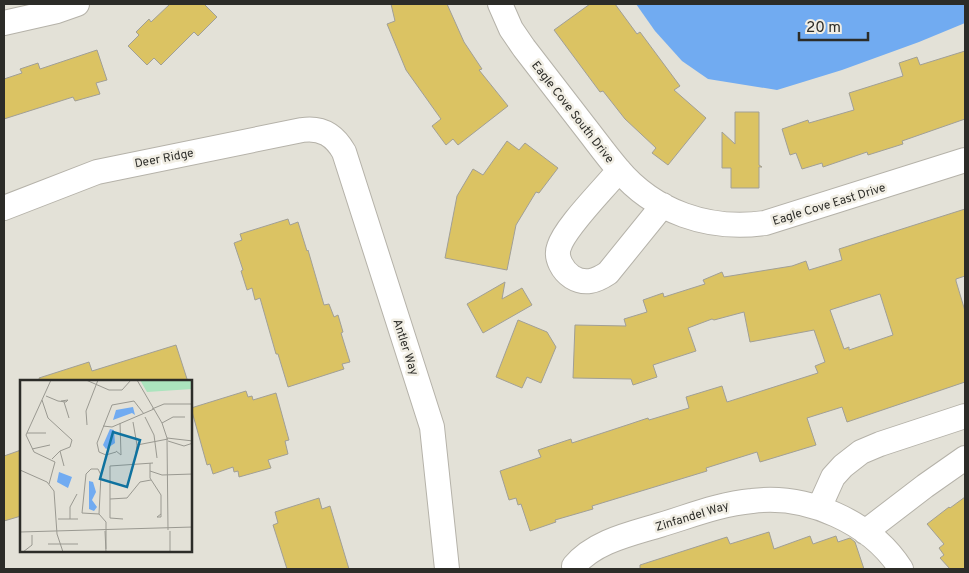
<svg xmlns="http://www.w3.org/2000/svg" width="969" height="573" font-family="Overpass,sans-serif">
<rect width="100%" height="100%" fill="#e3e1d7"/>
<path fill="#71abf1" d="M636,4h329v19l-46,19 -77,28 -65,20 -69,-11 -26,-18 -27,-30z"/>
<path fill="#dbc363" stroke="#a19f96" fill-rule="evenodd" d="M170,4h34l13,13 -19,19 -4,-4 -33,33 -7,-7 -7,7 -19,-19 11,-11 -3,-3 13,-13 2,3z
M391,4h56l17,38 18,27 -3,1 29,36 -50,39 -5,-6 -7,6 -14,-19 9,-7 -35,-49 -19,-46 8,-3z
M590,4h25l22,30 3,-2 40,54 -6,4 32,28 -38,47 -16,-12 4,-5 -31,-29 -22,-28 -3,1 -46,-62z
M97,50l10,30 -11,3 4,11 -25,7 -2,-4 -69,22v-40l18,-6 -2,-4 18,-6 2,6z
M965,51v68l-63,22 1,3 -35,11 -1,-3 -44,15 -1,-4 -20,6 -6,-16 -6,2 -8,-26 26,-9 1,3 45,-13 -5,-17 54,-17 -4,-13 18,-6 3,8z
M735,112h24v53l3,2h-3v21h-28v-20h-9v-36l13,12z
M507,141l12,9 6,-7 33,25 -19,25 -3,-1 -20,33 -9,45 -62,-12 12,-62 16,-27 10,6z
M965,209v67l-9,3v2l9,30v71l-118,40 -5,-15 -35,11 9,27 -56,17 -3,-10 -51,16 1,3 -115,35 1,3 -38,11 1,2 -26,9 -9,-27 -3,1 -2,-7 -7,2 -9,-29 41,-14 -3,-7 33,-11 1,4 55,-18 21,-7 1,2 40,-12 -3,-11 36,-11 5,16 91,-29 -3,-7 10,-4 -11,-32 -64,12 -6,-30 -30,8 -2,-1 -24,9 8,23 -43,14 4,12 -24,8 -2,-6 -58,-1 2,-53 51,1 -2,-7 23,-7 -4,-12 20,-7 1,4 41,-13 -2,-4 19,-8 2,5 68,-11 14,-5 3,9 33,-10 -3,-11zM880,294l13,41 -44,15v-3l-5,2 -14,-39z
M288,219l2,6 8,-3 9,29 1,-1 16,55 5,-1 5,13 4,-2 5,17 -2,1 9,29 -8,2 2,5 -56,18 -10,-33h-2l-16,-56 -5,2 -3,-12 -5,2 -6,-19 2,-1 -9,-27 8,-3 -2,-6z
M505,282l-3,17 20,-11 10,17 -49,28 -16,-29z
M518,320l29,12 9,15 -15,36 -14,-6 -5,11 -26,-11z
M176,345l12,37h-148l-1,-4 50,-16 3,9z
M246,391l2,6 4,-1 1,4 23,-7 13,47 -4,1 3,13 -20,6 3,8 -32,9 -1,-6 -4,1 -1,-5 -20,7 -3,-10 -3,1 -16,-57z
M21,450v66l-17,5v-65z
M965,497v72h-15l-10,-11 4,-3 -5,-7 5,-4 -17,-20 22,-17 1,1z
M319,498l3,11 8,-3 19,63h-62l-14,-44 5,-2 -3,-11z
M769,532l5,17 36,-13 3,8 23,-8 2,6 12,-4 5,4 9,27h-224v-4l87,-28 3,7z"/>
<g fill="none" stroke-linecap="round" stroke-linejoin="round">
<defs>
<path id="street" d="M500,4l11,25 13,19c20,26 40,52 61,79 11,14 21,28 33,42 36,43 91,62 147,54l200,-63
M4,23l53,-12 20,-7
M619,170c-15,19 -54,57 -60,77 -4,11 4,24 13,30 13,8 24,4 36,-4l55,-68
M4,208l93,-36 205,-42c20,-3 33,6 42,22l88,275 15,142
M819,508l14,-31 10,-11 18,-14 19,-8 85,-28
M865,532l60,-46 40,-28
M574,566c21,-25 57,-32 86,-41 30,-9 60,-21 92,-24 55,-7 119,21 149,68"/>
</defs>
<use href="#street" stroke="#b5b2a9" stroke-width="26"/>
<use href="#street" stroke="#fff" stroke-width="24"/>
</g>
<g text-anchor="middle" stroke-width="5" stroke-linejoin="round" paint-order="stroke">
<g font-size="12" fill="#2c2c28" stroke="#f1eee4">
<text transform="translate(573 112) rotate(52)" y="4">Eagle Cove South Drive</text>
<text transform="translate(164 158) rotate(-11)" y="4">Deer Ridge</text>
<text transform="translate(829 204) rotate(-17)" y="4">Eagle Cove East Drive</text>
<text transform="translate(406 347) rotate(72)" y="4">Antler Way</text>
<text transform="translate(692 516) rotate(-17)" y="4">Zinfandel Way</text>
</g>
</g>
<g transform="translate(20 380)">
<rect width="172" height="172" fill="#e3e1d7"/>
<path d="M120,0h52v9l-45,3z" fill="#abe4bd"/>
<path d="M113,27l2,8 -3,-2 -19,7 3,-10zM90,49l4,1 1,13 -9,6 -3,-4zM39,92l13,5 -4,11 -11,-6zM69,101l4,1 3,10 -4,8 5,7 -3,4 -5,-2z" fill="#71abf1"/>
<path fill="none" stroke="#9a9991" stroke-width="1" d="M66,0l23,10h13l9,-10M117,0l25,43 5,15 1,92M26,16l12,5 8,1 2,-2 -7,1M22,20l6,18 24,22 -2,7 -10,4 -8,8M44,22l5,16M132,29l12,-5h29M125,37l9,18 3,23M113,42l4,23 -2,14M142,43l11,-6h12M67,45l-1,-14 12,-31M83,46l9,1 42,-18M7,53h19M147,58l26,3M148,61l16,5 9,-3M117,65l31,-6M12,69l18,-4M40,71l4,15M96,71l5,4 -1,-32M79,72l-2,-9 15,-38 22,-4 10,13M79,72l7,3 10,-3M130,83v15l11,17v22h-4l4,-3M71,89l-5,5 -4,39 17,1M71,89h7l3,6 -2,39M0,90l27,12 7,9 3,43 6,18M130,91l12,4 31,-1M29,104l6,-22 -21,-10 -8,-17 25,-55M90,119l17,-1 13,-16 11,-2M79,134l7,8v27M38,139h20M50,139v-12l7,-13M103,139l-13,-1v-52l43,-3M85,151l1,21M0,152l173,-5M28,164h30M3,172l9,-7v-10M150,172v-21"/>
<path fill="#0f729f" fill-opacity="0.15" stroke="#0f729f" stroke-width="2.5" d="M93,52l27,8 -13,47 -27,-8z"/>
<rect width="172" height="172" fill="none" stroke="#2c2c28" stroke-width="2.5"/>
</g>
<rect width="969" height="573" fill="none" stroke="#2c2c28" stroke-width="10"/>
<path d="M799 32v8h69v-8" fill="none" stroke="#2c2c28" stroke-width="2.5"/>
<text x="806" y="32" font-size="15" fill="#2c2c28" stroke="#f1eee4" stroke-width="4" paint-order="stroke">20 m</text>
</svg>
